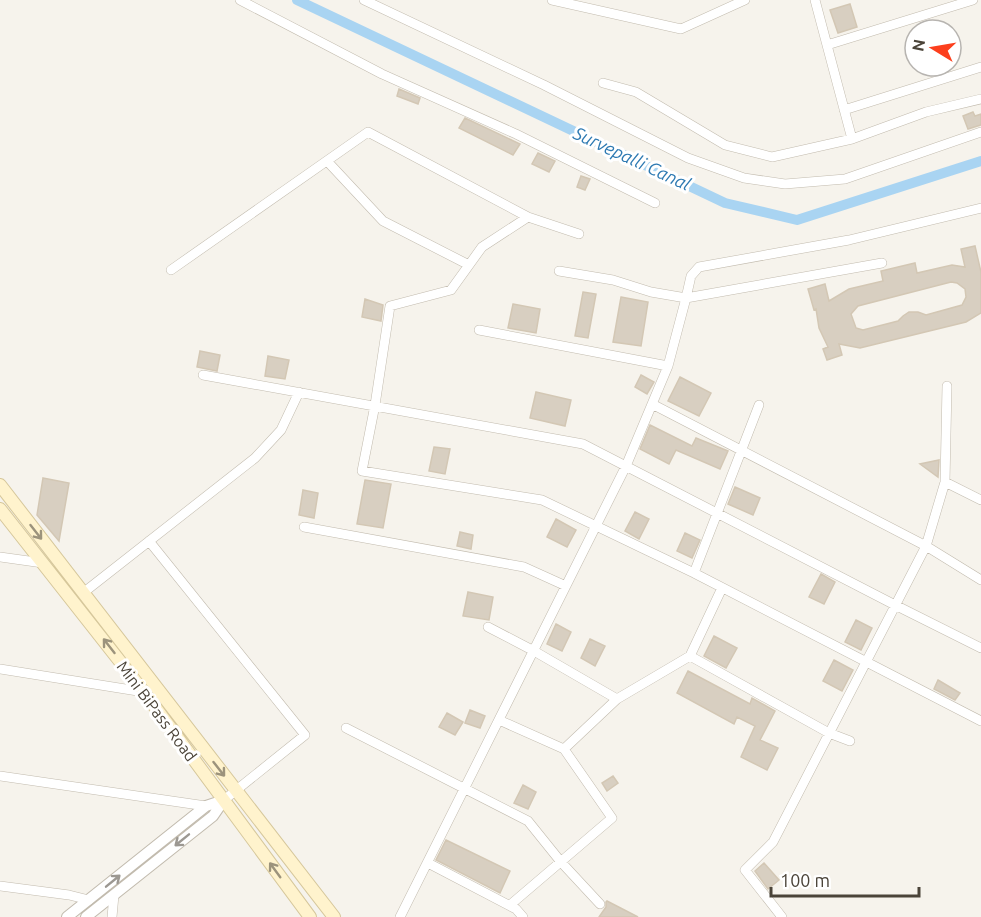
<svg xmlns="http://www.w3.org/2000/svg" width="981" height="917" font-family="Ubuntu,sans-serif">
<rect width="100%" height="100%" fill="#f6f3ec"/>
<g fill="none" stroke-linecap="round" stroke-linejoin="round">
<path stroke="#a9d4f2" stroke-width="10" d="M297,0l428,203 72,17 184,-59"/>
</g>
<path fill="#d8cfc1" stroke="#d3c7b4" stroke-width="1.5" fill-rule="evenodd" d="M850,4l7,23 -19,6 -8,-23z
M399,89l21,9 -2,6 -21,-8z
M973,112l2,4 6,-2v11l-13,4 -5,-13z
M465,118l55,26 -7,11 -54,-27z
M538,153l17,8 -6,11 -17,-8z
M581,176l9,3 -5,11 -8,-3z
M975,246l6,26v41l-15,9 -106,26 -21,-4 3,11 -15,5 -4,-11 5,-2 -9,-19 -3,-19 -2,1 -6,-21 17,-5 4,17 20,-12 34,-8 -2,-10 34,-8 2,10 35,-8 13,2 -4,-18zM951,282l6,1 8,6 1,8 -4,8 -36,10 -8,-3h-9l-6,4 -5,5 -35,9 -7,-2 -5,-14 7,-8z
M583,292l13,2 -8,44 -13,-2z
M621,297l27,5 -7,44 -28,-4z
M365,299l18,6 -2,16 -19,-4z
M513,304l27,5 -4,24 -28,-5z
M200,351l20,4 -3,16 -20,-4z
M268,356l21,4 -4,19 -20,-3z
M641,375l13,7 -7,12 -12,-7z
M680,377l31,16 -12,23 -31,-15z
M536,392l35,8 -6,26 -35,-8z
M650,425l42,21 4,-8 32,13 -8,18 -44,-19 -7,14 -29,-15z
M434,447l16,2 -5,25 -16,-3z
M939,460l-1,17 -18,-13z
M43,478l26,5 -10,58 -22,-26z
M365,480l26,4 -8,44 -26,-4z
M735,487l25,11 -7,17 -25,-11z
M303,490l15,3 -4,25 -15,-3z
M635,512l14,7 -10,20 -14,-8z
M556,519l20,11 -9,17 -20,-10z
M460,532l13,3 -2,14 -14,-3z
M685,533l15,7 -8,18 -15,-7z
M821,574l14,8 -11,22 -15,-7z
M468,592l25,5 -4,23 -26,-4z
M856,620l16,8 -11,22 -16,-8z
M556,624l15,8 -9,19 -15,-7z
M714,636l23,12 -11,20 -22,-12z
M590,639l15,7 -10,20 -14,-8z
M834,660l19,10 -11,21 -19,-10z
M688,671l62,33 2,-6 23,13 -15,29 18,8 -11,22 -26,-13 14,-31 -18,-9 -3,7 -57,-31z
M938,680l22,13 -5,7 -21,-11z
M470,710l15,6 -5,12 -15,-5z
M447,713l16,9 -8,13 -16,-8z
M613,776l5,7 -11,8 -5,-8z
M523,785l13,7 -8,17 -14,-6z
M446,840l64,31 -10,22 -64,-33z
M764,863l15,17 -11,9 -13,-18z
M606,902l1,-1 31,16h-39l7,-10z"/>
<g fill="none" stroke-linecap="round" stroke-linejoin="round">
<defs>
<path id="minor" d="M240,0l142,74 134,60 139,69
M364,0l180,85 144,73 56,20 41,6 60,-5 136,-47
M552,0l129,29 64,-29
M815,0l37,139
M827,45l146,-45
M603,83l33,9 89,53 47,12 80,-18 74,-27 55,-13
M844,110l137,-43
M327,161l56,60 86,44
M579,234l-51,-17 -46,30 -31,43 -61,16 -15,99 -13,66 180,29 152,73 287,148
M171,270l197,-138 160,85
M559,271l54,9 38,12 35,6 5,-22 8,-9 150,-27 132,-32
M479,330l189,36
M203,375l380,69 312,161 86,43
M652,404l274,142 55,34
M945,482l36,18
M304,527l220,40 42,19
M149,541l156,194 -81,65
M0,557l43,6
M694,573l65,-168
M83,593l172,-135 26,-28 18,-38
M488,627l46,24 83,48
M690,656l139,77 21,8
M0,669l144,23
M499,720l65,29 48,69 -102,87
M346,728l182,93 33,41 39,42
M564,749l53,-50 73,-43 32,-68
M0,776l206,30
M428,863l88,46 7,8
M0,886l69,9 20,5
M112,917l2,-22
M400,917l226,-451 42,-100 18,-68 196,-35
M782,917l-37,-47 28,-28 153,-296 19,-64 2,-96"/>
<path id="tertiary" d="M67,917l139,-111 18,-6
M86,917l127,-101 11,-16"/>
<path id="secondary" d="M0,485l334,432
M0,509l144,183 166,225"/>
</defs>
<use href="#minor" stroke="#c2bbae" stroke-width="10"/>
<use href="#tertiary" stroke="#c2bbae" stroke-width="12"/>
<use href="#secondary" stroke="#d6c79b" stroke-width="14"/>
<use href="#minor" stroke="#fff" stroke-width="9"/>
<use href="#tertiary" stroke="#fff" stroke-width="10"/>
<use href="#secondary" stroke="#fff3cd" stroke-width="12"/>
</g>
<defs><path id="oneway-shaft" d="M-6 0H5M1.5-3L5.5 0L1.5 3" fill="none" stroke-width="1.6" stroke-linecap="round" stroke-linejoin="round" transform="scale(1.5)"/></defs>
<g stroke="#9c937c">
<use href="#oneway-shaft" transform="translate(36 532) rotate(52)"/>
<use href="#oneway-shaft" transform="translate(109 646) rotate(-128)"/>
<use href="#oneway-shaft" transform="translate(219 769) rotate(52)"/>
<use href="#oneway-shaft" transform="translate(275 870) rotate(-126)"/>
</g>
<g stroke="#9c9892">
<use href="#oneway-shaft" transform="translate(182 840) rotate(141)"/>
<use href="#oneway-shaft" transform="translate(113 881) rotate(-39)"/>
</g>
<g text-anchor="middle" stroke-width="6" stroke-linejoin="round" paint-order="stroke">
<g font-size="16" fill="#4b4439" stroke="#fff">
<text transform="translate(157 711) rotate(53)" y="6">Mini BiPass Road</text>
</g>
<g font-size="18" font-style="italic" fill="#2e7ab2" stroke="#fff">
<text transform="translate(632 159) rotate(25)" y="6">Survepalli Canal</text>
</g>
</g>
<g transform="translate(933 48) rotate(281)"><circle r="28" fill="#ffffff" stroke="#b7b4b0" stroke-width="1.5"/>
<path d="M0-4.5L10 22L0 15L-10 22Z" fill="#fc3f1d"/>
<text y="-9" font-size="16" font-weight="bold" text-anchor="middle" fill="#4b4439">N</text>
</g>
<path d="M771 887v9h148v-9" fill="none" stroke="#4b4439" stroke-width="3"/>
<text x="780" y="887" font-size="18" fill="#4b4439" stroke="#ffffff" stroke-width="4.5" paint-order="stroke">100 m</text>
</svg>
